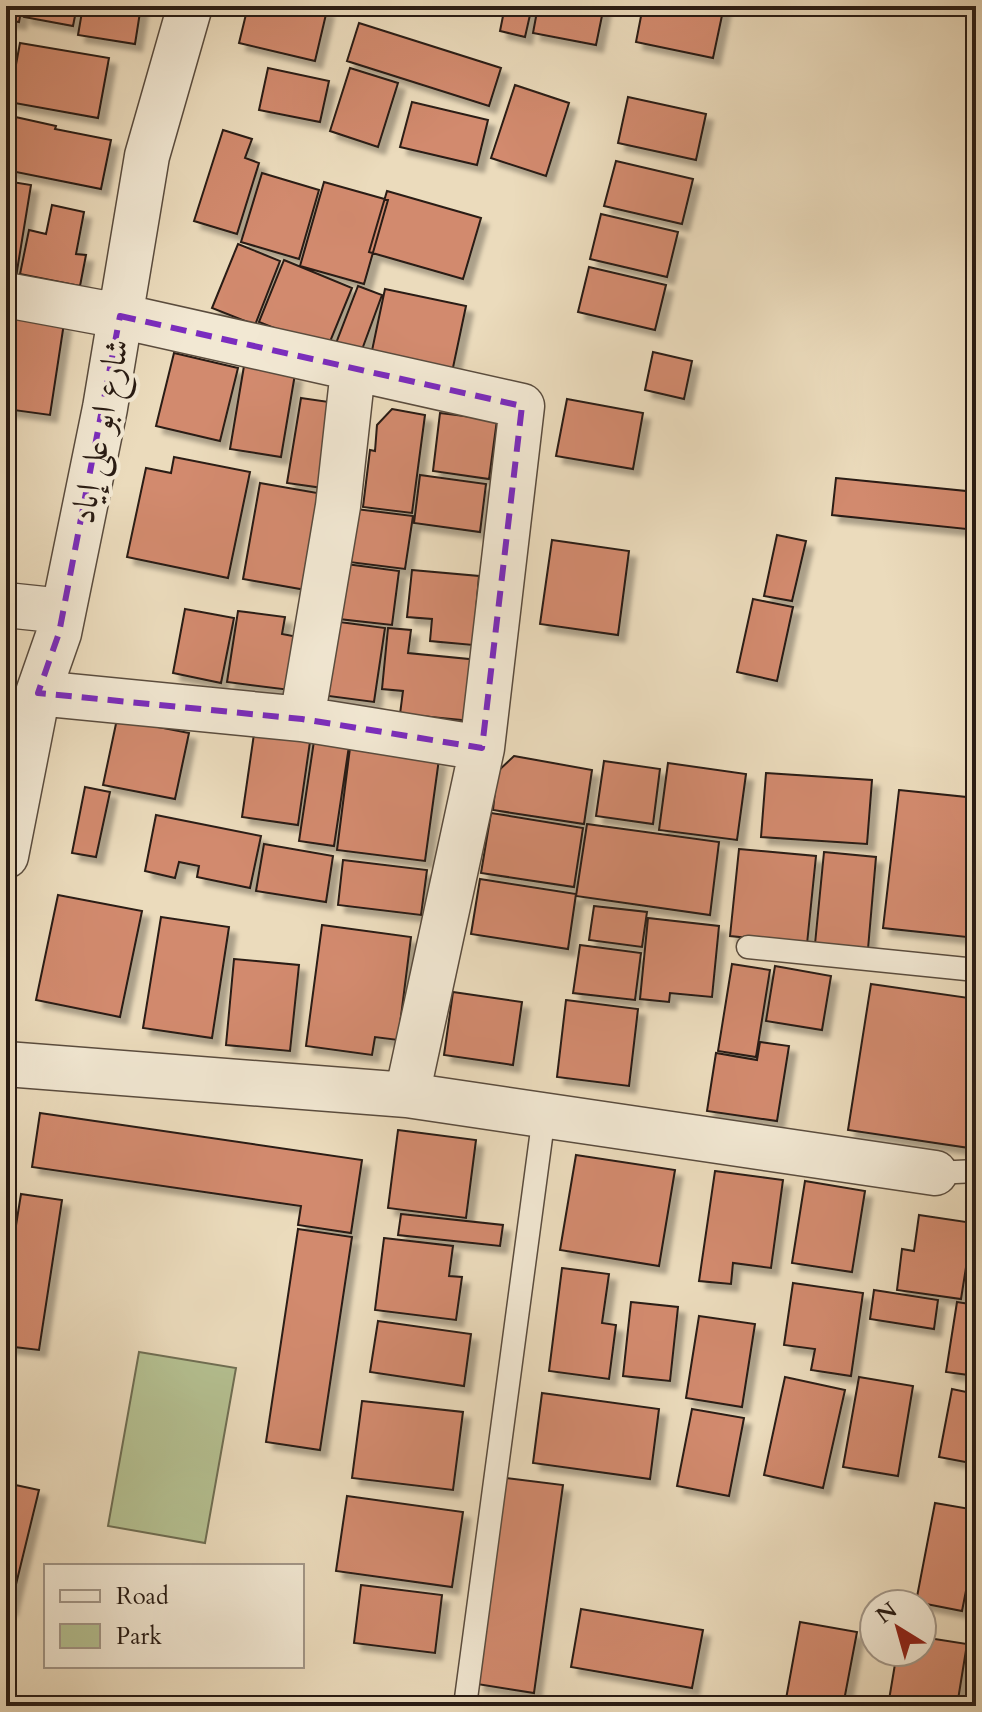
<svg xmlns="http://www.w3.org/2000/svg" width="982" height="1712" font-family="Cardo,Amiri,serif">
<defs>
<filter id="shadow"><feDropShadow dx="7" dy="7" stdDeviation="2" flood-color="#0004"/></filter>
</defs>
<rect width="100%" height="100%" fill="#ebdbbc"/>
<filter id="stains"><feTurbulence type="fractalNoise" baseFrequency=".0025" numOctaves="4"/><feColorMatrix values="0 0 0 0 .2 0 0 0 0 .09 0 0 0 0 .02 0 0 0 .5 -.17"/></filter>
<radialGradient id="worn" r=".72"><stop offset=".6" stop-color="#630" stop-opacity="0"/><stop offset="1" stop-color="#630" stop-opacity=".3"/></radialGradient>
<path fill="#b5c192" stroke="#6f6e53" stroke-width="2" d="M139,1352l97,16 -31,175 -97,-17z"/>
<path fill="#d28a6e" stroke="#291c14" stroke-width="2" filter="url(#shadow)" d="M6,6h16l-3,16 -13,-2z
M26,6h51l-4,20 -49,-9z
M83,6h58l-6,38 -57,-9z
M248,6h61l18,4 -12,51 -76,-18z
M505,6h27l-7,31 -25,-6z
M538,6h66l-8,39 -63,-12z
M643,6h81l-11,52 -77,-16z
M359,23l142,45 -12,38 -142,-45z
M20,43l89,15 -11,60 -89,-16z
M268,68l61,13 -9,41 -61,-12z
M350,68l48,15 -20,64 -48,-16z
M515,85l54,18 -23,73 -55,-18z
M628,97l78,17 -10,46 -78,-17z
M412,102l76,18 -11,45 -77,-18z
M11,116l45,10 -1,3 56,11 -10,49 -95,-19v-32z
M223,130l29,9 -7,19 14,5 -22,71 -43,-13z
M616,161l77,18 -11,45 -78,-18z
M262,173l57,17 -20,69 -58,-17z
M6,181l25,4 -15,92 -10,-2z
M324,182l64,18 -24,84 -64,-18z
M387,191l94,27 -18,61 -94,-27z
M52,205l32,7 -8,42 10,1 -6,31 -60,-12 9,-44 17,4z
M601,214l77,18 -11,45 -77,-18z
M238,244l42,17 -25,64 -43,-17z
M284,260l68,28 -25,61 -68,-27z
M589,267l77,18 -11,45 -77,-18z
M358,286l24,9 -22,60 -25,-9z
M385,289l81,17 -15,71 -81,-17z
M6,315l58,8 -14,92 -44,-6z
M653,352l39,9 -8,38 -39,-9z
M174,353l64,15 -18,73 -64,-15z
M244,366l51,8 -14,83 -51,-8z
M301,398l35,5 -13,85 -36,-5z
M567,399l76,14 -10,56 -77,-13z
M392,409l33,6 -13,98 -49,-6 7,-57 5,1 2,-26z
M440,413l57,7 -8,59 -56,-8z
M174,457l76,15 -22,106 -101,-21 19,-89 25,5z
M420,475l66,9 -6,48 -66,-9z
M836,478l140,14v38l-144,-15z
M260,483l63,11 -17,96 -63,-11z
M356,509l57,7 -8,53 -56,-7z
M777,535l29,6 -14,60 -28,-5z
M552,540l77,11 -11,84 -78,-11z
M346,564l53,7 -7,54 -53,-6z
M412,570l67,6 -6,69 -43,-4 2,-22 -25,-2z
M753,599l40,8 -16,74 -40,-9z
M185,609l49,9 -13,65 -48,-10z
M238,611l47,6 -3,17 16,3 -8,53 -63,-8z
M332,621l53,7 -11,74 -53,-7z
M388,628l23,2 -3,23 71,7 -7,61 -72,-7 3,-23 -21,-2z
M117,719l72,14 -14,66 -72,-14z
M255,727l56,8 -13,90 -56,-8z
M314,741l35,5 -15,100 -35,-5z
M350,748l89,11 -14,102 -88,-11z
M514,756l78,14 -8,54 -91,-14 4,-38z
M604,761l56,8 -7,55 -57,-8z
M668,763l78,11 -9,66 -78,-10z
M766,773l106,7 -5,64 -106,-7z
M85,787l25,5 -14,65 -24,-4z
M899,790l77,8v140l-93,-10z
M491,813l92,15 -9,59 -93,-14z
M156,815l105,21 -11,52 -53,-11 2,-11 -20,-4 -4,16 -30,-7z
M587,824l132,18 -9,73 -134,-19z
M264,844l69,12 -7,46 -70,-11z
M739,849l77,7 -9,88 -77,-8z
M824,852l52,5 -8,92 -53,-5z
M343,860l84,10 -6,45 -83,-10z
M480,879l96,15 -8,55 -97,-15z
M58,895l84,16 -22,106 -84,-17z
M594,906l53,6 -5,35 -53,-7z
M161,917l68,10 -17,111 -69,-10z
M648,918l71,8 -7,71 -42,-4 -1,9 -29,-3z
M322,925l89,12 -13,103 -23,-3 -3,18 -66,-9z
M580,945l61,8 -6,47 -62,-7z
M234,959l65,6 -9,86 -64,-6z
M732,964l38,6 -14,87 -38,-6z
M775,966l56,10 -9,54 -56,-9z
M871,984l105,15v150l-128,-19z
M453,992l69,10 -9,63 -69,-10z
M566,1000l72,9 -9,77 -72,-9z
M760,1042l29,4 -12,75 -70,-10 9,-58 41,7z
M40,1113l322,47 -11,73 -53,-8 3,-19 -269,-39z
M398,1130l78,10 -10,78 -78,-10z
M576,1155l99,15 -16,96 -99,-16z
M715,1171l68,9 -12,88 -38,-5 -2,21 -32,-3z
M805,1181l60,10 -13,81 -60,-9z
M21,1194l41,6 -23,150 -33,-4v-58z
M401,1214l102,11 -3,21 -102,-11z
M919,1215l54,8 -12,76 -64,-9 5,-41 12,2z
M298,1229l54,8 -32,213 -54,-8z
M384,1238l69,8 -4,30 13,1 -6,43 -81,-10z
M562,1268l47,6 -7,49 14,2 -7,54 -60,-8z
M793,1283l70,10 -12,83 -40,-6 4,-21 -31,-4z
M874,1290l64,10 -4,29 -64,-10z
M631,1302l47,5 -8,74 -47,-5z
M957,1302l19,3v71l-30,-4z
M699,1316l56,8 -13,83 -56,-9z
M378,1321l93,13 -7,52 -94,-14z
M785,1377l60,13 -22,98 -59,-13z
M859,1377l54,9 -15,90 -55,-9z
M952,1389l24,5v70l-37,-7z
M542,1393l117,16 -9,70 -117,-16z
M362,1401l101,11 -10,78 -101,-12z
M692,1409l52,9 -15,78 -52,-10z
M506,1478l57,7 -29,208 -57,-9z
M6,1483l33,7 -29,119 -4,-2z
M347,1496l116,16 -11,75 -116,-16z
M935,1503l41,7v30l-14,71 -46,-9z
M361,1585l81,10 -7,58 -81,-10z
M581,1609l122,21 -11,58 -121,-21z
M800,1622l57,10 -14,74h-20l-37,-7z
M922,1637l45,7 -10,62h-69l9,-54h25z"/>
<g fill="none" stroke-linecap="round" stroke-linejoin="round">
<defs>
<path id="service" d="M748,947l228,23
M935,1173l41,-2
M465,1706l79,-591"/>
<path id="minor" d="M6,295l114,21 402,90 -40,342 -75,347
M6,605l57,6
M38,693l264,26 180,29
M302,719l36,-213 15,-136
M6,856l32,-163 21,-60 46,-225 42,-252 43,-150
M6,1064l401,31 528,78"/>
</defs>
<use href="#service" stroke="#5a4c3e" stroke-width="25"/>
<use href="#minor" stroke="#5a4c3e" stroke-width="47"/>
<use href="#service" stroke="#f2e8d3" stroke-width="22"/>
<use href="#minor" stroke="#f2e8d3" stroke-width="44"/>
</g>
<path fill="none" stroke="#7b2cbf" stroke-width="6" stroke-dasharray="16 10" stroke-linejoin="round" d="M120,316l402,90 -40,342 -180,-29 -264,-26 21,-60z"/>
<g text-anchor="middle" stroke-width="8" stroke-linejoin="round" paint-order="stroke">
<g font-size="34" fill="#291c14" stroke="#f2e8d3">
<text transform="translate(99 431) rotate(-79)" y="12">شارع ابو على إياد</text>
</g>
</g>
<rect width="982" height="1712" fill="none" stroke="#ebdbbc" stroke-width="32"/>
<rect x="8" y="8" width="966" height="1696" fill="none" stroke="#291c14" stroke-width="4"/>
<rect x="16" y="16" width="950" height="1680" fill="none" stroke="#291c14" stroke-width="2"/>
<rect x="44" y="1564" width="260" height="104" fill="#f2e8d3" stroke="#a29687" stroke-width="2"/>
<rect x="60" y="1590" width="40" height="12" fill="#f2e8d3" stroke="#a29687" stroke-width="2"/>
<text x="116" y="1604" font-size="24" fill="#291c14">Road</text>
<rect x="60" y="1624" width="40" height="24" fill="#b5c192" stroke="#a29687" stroke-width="2"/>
<text x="116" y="1644" font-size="24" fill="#291c14">Park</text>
<g transform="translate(898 1628) rotate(323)"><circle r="38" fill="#f2e8d3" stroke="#a29687" stroke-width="2"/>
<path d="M0-6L14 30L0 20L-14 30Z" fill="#8f2418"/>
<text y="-12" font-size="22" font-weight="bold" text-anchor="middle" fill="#291c14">N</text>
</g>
<rect width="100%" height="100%" filter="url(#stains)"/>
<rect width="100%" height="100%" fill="url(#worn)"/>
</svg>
